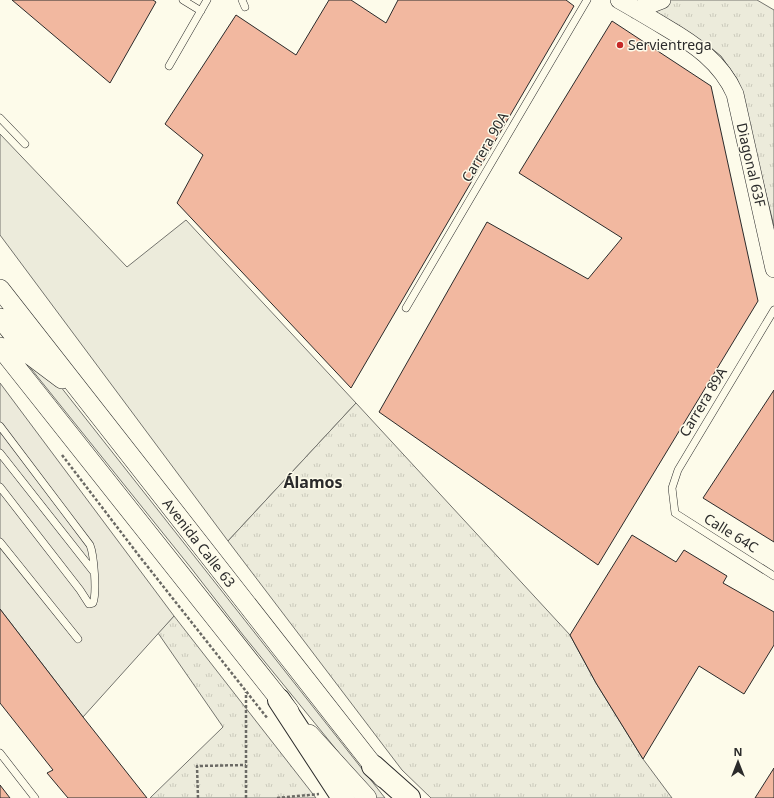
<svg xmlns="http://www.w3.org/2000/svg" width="774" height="798" font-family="'Noto Sans',sans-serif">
<defs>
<pattern id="park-tufts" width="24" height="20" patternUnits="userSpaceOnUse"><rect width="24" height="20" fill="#ecebdb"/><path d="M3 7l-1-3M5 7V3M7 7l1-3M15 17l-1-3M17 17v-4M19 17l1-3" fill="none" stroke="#cbcabc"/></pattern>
</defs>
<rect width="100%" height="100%" fill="#fdfbea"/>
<path fill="#ecebdb" stroke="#74746e" d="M0,134l127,133 59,-47 170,183 -128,138 -228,-306z
M0,330l53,47 332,421h-8l-11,-12 -123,-151 -52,-67z"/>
<path fill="url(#park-tufts)" stroke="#74746e" d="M636,0h121l17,10v216l-37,-147 -16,-23 -15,-12z
M356,403l214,232 26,48 47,76 29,39h-241l-29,-28 -174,-229z
M174,616l142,182h-166l73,-71 -65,-94z"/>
<path fill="#eceadb" stroke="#74746e" d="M0,383l174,233 -91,101 -83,-108z"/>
<path fill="#f2b8a0" stroke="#2b2b2b" d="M12,0h141l3,2 -46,81z
M329,0h22l35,23 12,-23h168l8,6 -223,382 -174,-185 26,-48 -38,-31 71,-109 60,40z
M612,21l99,65 47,215 -160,264 -219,-153 108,-190 101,57 34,-41 -103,-65z
M774,390v152l-71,-44z
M632,535l44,27 8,-12 43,26 -4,7 51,29v33l-30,49 -45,-28 -56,93 -47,-76 -26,-48z
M0,609l83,108 64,81h-79l-21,-25 6,-3 -53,-67z
M774,768v30h-19z
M0,785l10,13h-10z"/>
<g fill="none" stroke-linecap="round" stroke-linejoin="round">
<defs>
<path id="service" d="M183,0l18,11
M242,0l3,7
M169,66l38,-66
M0,118l25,26
M406,308l181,-308
M774,310l-96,160 -6,18 3,25 99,63
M0,426l90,119c4,10 7,48 3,58l-4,1 -9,-14 -80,-103
M0,453l93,118
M0,542l78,97
M0,753l35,45"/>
<path id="tertiary" d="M619,0c16,9 31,18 46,27 29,17 56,35 70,67l39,175
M636,10l26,-10"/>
<path id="secondary" d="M0,289l383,489
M0,318l30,37 32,24
M0,347l289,364
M309,734l58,64"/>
<path id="primary" d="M279,700l64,98
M373,766l36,32"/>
</defs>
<use href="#service" stroke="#2b2b2b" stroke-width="8"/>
<use href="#tertiary" stroke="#2b2b2b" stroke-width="18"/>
<use href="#secondary" stroke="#2b2b2b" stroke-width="20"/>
<use href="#primary" stroke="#2b2b2b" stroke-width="24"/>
<path stroke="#6a6964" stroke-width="2.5" stroke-dasharray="3 2" stroke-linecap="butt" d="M62,455l78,102 128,162
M198,798l-1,-32 49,-1
M246,798v-106
M277,798l42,-4"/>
<use href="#service" stroke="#fdfbea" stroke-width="7"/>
<use href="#tertiary" stroke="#fdfbea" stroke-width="17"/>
<use href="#secondary" stroke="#fdfbea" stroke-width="19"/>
<use href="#primary" stroke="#fdfbea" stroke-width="22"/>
</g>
<circle fill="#c62828" stroke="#fdfbea" stroke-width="1.5" cx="620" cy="45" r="4"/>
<g text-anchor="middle" stroke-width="3" stroke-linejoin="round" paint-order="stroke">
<g font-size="14" fill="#2b2b2b" stroke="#fdfbea" text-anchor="start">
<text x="628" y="50">Servientrega</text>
</g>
<g font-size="14" fill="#2b2b2b" stroke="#fdfbea">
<text transform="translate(485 147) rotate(-60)" y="5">Carrera 90A</text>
<text transform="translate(751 165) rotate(77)" y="5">Diagonal 63F</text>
<text transform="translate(703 402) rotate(-59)" y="5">Carrera 89A</text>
<text transform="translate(731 533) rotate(32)" y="5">Calle 64C</text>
<text transform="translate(199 543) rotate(52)" y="5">Avenida Calle 63</text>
</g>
<g font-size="16" font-weight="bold" fill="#2b2b2b" stroke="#fdfbea">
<text x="313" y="488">Álamos</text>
</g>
</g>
<g transform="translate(738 762)" stroke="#fdfbea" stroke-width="3" paint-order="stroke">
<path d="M0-3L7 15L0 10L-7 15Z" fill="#2b2b2b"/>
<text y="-6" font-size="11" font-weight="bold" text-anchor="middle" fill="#2b2b2b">N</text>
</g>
</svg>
